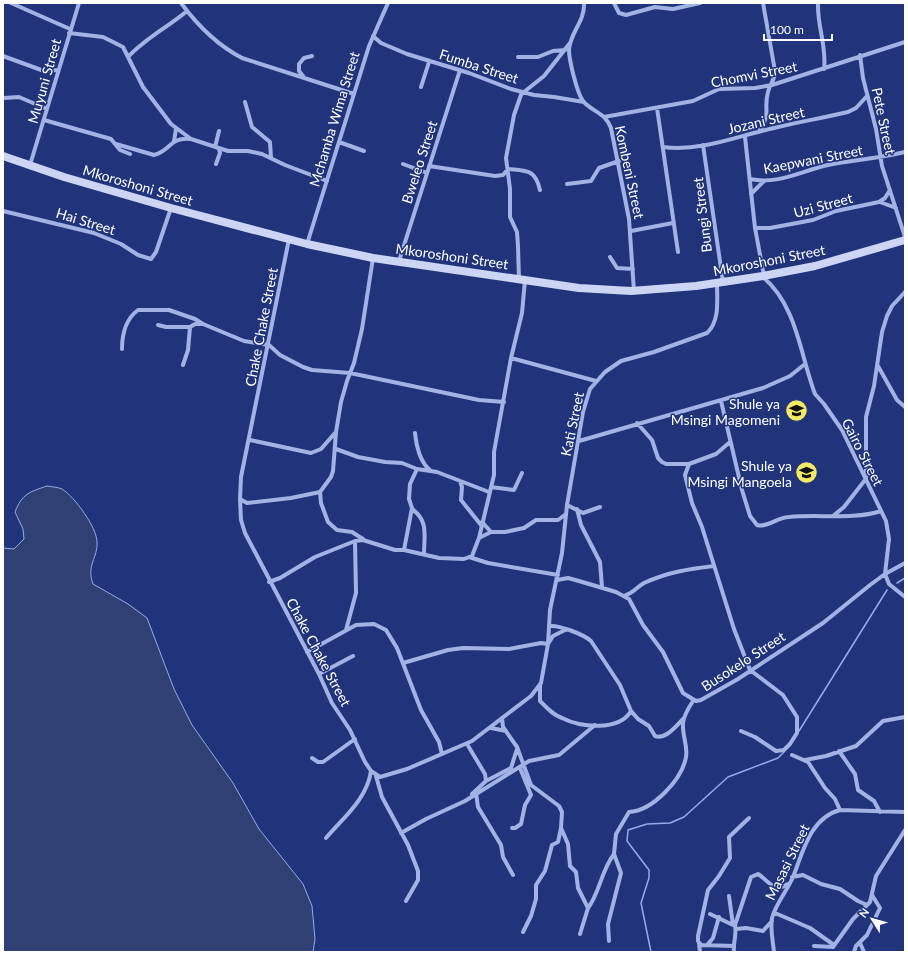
<svg xmlns="http://www.w3.org/2000/svg" width="908" height="955" viewBox="0 0 908 955" font-family="Lato,sans-serif">
<style>
.water{fill:#314074;stroke:#97aae7}
.lines{fill:none;stroke-linecap:round;stroke-linejoin:round}
.stream{stroke:#97aae7;stroke-width:1.5}
.street{stroke:#a3b2e5;stroke-width:4}
.secondary{stroke:#cdd5f5;stroke-width:8}
.labels{text-anchor:middle;dominant-baseline:central;stroke-width:3;stroke-linejoin:round;paint-order:stroke}
.street-label{font-size:14px;fill:#fff;stroke:#21347b}
.poi-label{font-size:14px;fill:#fff;stroke:#21347b;text-anchor:end}
</style>
<rect width="100%" height="100%" fill="#21347b"/>
<!-- water -->
<path class="water" d="M47,486C52,487 58,487 62,489C75,497 97,528 97,542C98,558 86,565 93,584L128,604L147,618L174,689L192,725L233,783L259,829L303,884L312,906L315,939L313,952H3V548L14,549L24,539L23,529L15,512C22,494 29,492 47,486Z"/>
<g class="lines">
<!-- stream -->
<path class="stream" d="M897,583L905,578
M799,731L887,590
M651,952L641,903L649,878V870L627,841L628,830L647,824L670,823L684,817L728,777L778,758L784,752"/>
<!-- street -->
<path class="street" d="M11,3L70,29
M181,3C198,26 217,45 242,58L354,94
M584,3C585,22 570,32 569,50C569,60 577,93 583,101C592,112 605,112 611,128L629,219L634,291
M614,3L619,13L626,15L655,7L673,9L700,3
M818,3C817,26 827,47 824,69
M69,33L103,37L123,47L143,87L171,124L191,139L228,151H248L262,154L285,165L327,181
M373,36L381,43L407,54L469,73L511,89L534,95L554,97L584,102
M860,55L863,78L876,129L882,166L905,237
M3,56L44,71L58,70
M129,56C146,38 168,27 187,11
M518,57H538L553,51L565,50
M303,76L299,71V64L304,58L312,56
M421,87L429,62
M524,92L544,76L570,43
M4,98L19,97L47,109
M245,102L252,127L270,142L271,158
M657,108L678,252
M604,117L693,101L719,89L755,88L772,85L905,42
M44,120L111,139L120,150L130,154
M759,131C772,114 763,109 768,92C770,83 775,81 775,71L763,3
M745,137L755,228L764,276
M174,141L176,129
M339,142L364,151
M116,144L154,155C170,151 170,137 190,139
M703,145L723,282
M215,147L219,131
M663,147C701,152 737,136 774,128C798,122 823,118 848,112L856,108L867,96
M216,164L220,153L219,149
M403,164L427,173
M30,165L79,3
M429,166L495,176L503,175L508,169C527,171 535,169 540,190
M750,179C778,185 801,171 828,165C854,160 880,158 905,152
M567,184L591,181L599,168L619,161
M751,194L764,181
M880,202L896,208
M3,211L94,233L121,244L138,255L151,259L156,252L171,208
M755,228H770L813,220L836,211L879,202L885,198L890,190
M631,231L673,223
M289,239L241,477L240,499L241,520L245,533L319,674L332,703L350,730L365,762L371,771L380,777L407,769L472,741L531,696L541,683L548,644L550,610L562,553L567,505L583,412L590,389L605,372L621,361L654,352L707,333C720,321 717,300 717,283
M307,244L369,46L388,3
M610,257L617,268L633,269
M399,261L460,70
M763,277C797,306 800,354 815,394L824,404L842,430L886,521L889,539L885,574L889,584L905,597
M519,279L518,246L517,232L510,217V189L506,158L514,115L522,92
M158,325L166,327H190
M122,349C122,335 126,319 138,310H169L195,319L203,324
M511,358L596,381
M183,365L188,350L190,327L195,324H203L244,341L269,345L280,355L303,367L312,370L350,373L479,400L504,402
M878,366L897,400L905,407
M721,401L742,490L750,516L757,525C767,528 778,517 789,517C818,514 853,520 881,511
M637,423L652,440L658,458L662,462L666,464H689
M415,433C416,445 420,463 431,471
M250,440L311,453L321,449L335,433
M579,441L763,388L790,376L805,364
M730,442L716,454L689,464L685,475L692,503L702,527L734,629L750,670L783,695L797,717V733L790,744L784,750L776,751L755,737L741,731
M336,449L358,457L385,462L402,463L417,469L437,472L489,492
M866,480V417L874,386L882,332L887,316L892,306L905,292
M460,481L462,487L461,500L481,525
M491,487L514,490L522,473
M240,499L247,503L291,498L320,492
M567,505L583,513L600,507
M412,509C429,521 424,536 424,554
M577,509L581,525L600,562L602,587
M833,516L844,507L865,480
M482,522L491,532H505L524,528L536,520H558L566,514
M479,538L491,532
M363,539L352,532L337,530L328,522L321,503L320,492L331,477L333,471L336,432L341,402L347,381L354,363L362,329L373,258
M404,550L412,508L409,499L410,484L417,469
M469,557L488,563L558,575
M557,580L568,578L579,581L616,592L629,599L643,625L663,652L683,693L696,701L701,700L738,679L823,623L870,585L885,574L905,563
M269,582L280,578L315,557L355,541L363,540L395,550H404L439,558L464,559L472,556L479,538L494,475V452L511,358L522,313L525,280
M626,595C633,593 637,587 644,583C668,572 689,569 714,566
M550,626C559,625 583,634 591,641L620,685L631,711L638,719L649,726L655,736C666,740 677,725 684,718
M346,630L356,593L355,541
M307,652L356,625L374,624L386,630L397,648L421,710L439,742L442,754
M403,663L448,650L463,648L509,649L541,643L548,644L553,636L565,630
M319,674L353,656
M540,685V701C547,708 553,715 562,718C580,727 619,732 631,711
M502,718L503,727L517,747L531,785L559,806L562,812L561,828L568,844L570,866L576,872L578,888L588,908L580,934
M491,728L506,731
M467,744L485,774L486,781
M839,751L855,774L858,790L874,801L880,812
M792,755L808,762L825,788L835,799L840,810
M312,758L318,762H323L355,739
M805,760L826,756L856,746L883,721L905,717
M376,776L382,797L408,845L418,871V880L406,901
M476,793L478,807L501,845L503,857L513,875
M472,794L486,781L511,768L517,749
M512,828H515L521,824L525,805L531,795L520,768
M401,833L426,819L465,801L529,761L559,755L595,725
M326,838C343,818 367,799 371,771
M792,877L803,875L821,884L840,889L858,901L867,905
M729,896L733,925
M588,908C600,892 601,871 614,854
M775,913L810,928L834,945
M710,914L733,925
M736,929L746,928L763,931L772,921
M523,932L531,916L536,899V885L545,871L552,845L558,842L561,828
M609,941L608,924L621,873L614,854L616,834L629,812C652,811 682,780 686,757C688,746 682,735 683,723C684,715 689,707 693,701
M699,943L700,952
M860,943L864,952
M708,944L713,938L719,917
M734,946L701,945L698,941V936L708,890L719,876L730,858L729,837L749,818
M814,946L833,947L853,919L870,902L876,876L905,830
M734,952C733,942 737,934 735,925L751,877L758,874C770,882 774,893 788,884
M774,952C773,942 770,928 772,918C776,903 787,891 793,877C803,852 810,818 840,810L905,812
M854,952L856,946L867,935L880,908L872,895"/>
<!-- secondary -->
<path class="secondary" d="M3,156L64,177L171,208L307,244L373,258L579,288L631,291L696,286L763,276L815,266L905,240"/>
</g>
<!-- icons -->
<defs>
<symbol id="school-disc" viewBox="-11 -11 22 22"><circle r="9.5" fill="#f2e965" stroke="#21347b"/><path d="M0-5L7-2L0 1L-7-2ZM-4 1L0 2.5L4 1V4Q0 6-4 4Z" fill="#111"/></symbol>
</defs>
<g fill-rule="evenodd">
<use href="#school-disc" x="784" y="398" width="25" height="25"/>
<use href="#school-disc" x="794" y="460" width="25" height="25"/>
</g>
<g class="labels">
<!-- street labels -->
<g class="street-label">
<text transform="translate(479 66) rotate(18)">Fumba Street</text>
<text transform="translate(754 74) rotate(-11)">Chomvi Street</text>
<text transform="translate(44 81) rotate(-74)">Muyuni Street</text>
<text transform="translate(334 119) rotate(-73)">Mchamba Wima Street</text>
<text transform="translate(766 120) rotate(-13)">Jozani Street</text>
<text transform="translate(884 121) rotate(78)">Pete Street</text>
<text transform="translate(813 159) rotate(-11)">Kaepwani Street</text>
<text transform="translate(419 162) rotate(-72)">Bweleo Street</text>
<text transform="translate(630 172) rotate(78)">Kombeni Street</text>
<text transform="translate(138 185) rotate(16)">Mkoroshoni Street</text>
<text transform="translate(823 205) rotate(-15)">Uzi Street</text>
<text transform="translate(702 215) rotate(-97)">Bungi Street</text>
<text transform="translate(86 221) rotate(17)">Hai Street</text>
<text transform="translate(452 256) rotate(8)">Mkoroshoni Street</text>
<text transform="translate(769 260) rotate(-11)">Mkoroshoni Street</text>
<text transform="translate(261 327) rotate(-79)">Chake Chake Street</text>
<text transform="translate(572 424) rotate(-78)">Kati Street</text>
<text transform="translate(863 452) rotate(63)">Gairo Street</text>
<text transform="translate(319 652) rotate(62)">Chake Chake Street</text>
<text transform="translate(743 661) rotate(-33)">Busokelo Street</text>
<text transform="translate(787 862) rotate(-64)">Masasi Street</text>
</g>
<!-- poi labels -->
<g class="poi-label">
<text x="780" y="403">Shule ya<tspan x="780" dy="16">Msingi Magomeni</tspan></text>
<text x="792" y="465">Shule ya<tspan x="792" dy="16">Msingi Mangoela</tspan></text>
</g>
</g>
<!-- border -->
<rect width="908" height="955" fill="none" stroke="#ffffff" stroke-width="8"/>
<!-- north arrow -->
<g transform="translate(872 919) rotate(307)" stroke="#21347b" stroke-width="3" paint-order="stroke">
<path d="M0-3L7 15L0 10L-7 15Z" fill="#ffffff"/>
<text y="-6" font-size="11" font-weight="bold" text-anchor="middle" fill="#ffffff">N</text>
</g>
<!-- scale -->
<path d="M764 34v6h68v-6" fill="none" stroke="#ffffff" stroke-width="2"/>
<text x="770" y="34" font-size="12" fill="#ffffff" stroke="#21347b" stroke-width="3" paint-order="stroke">100 m</text>
</svg>
